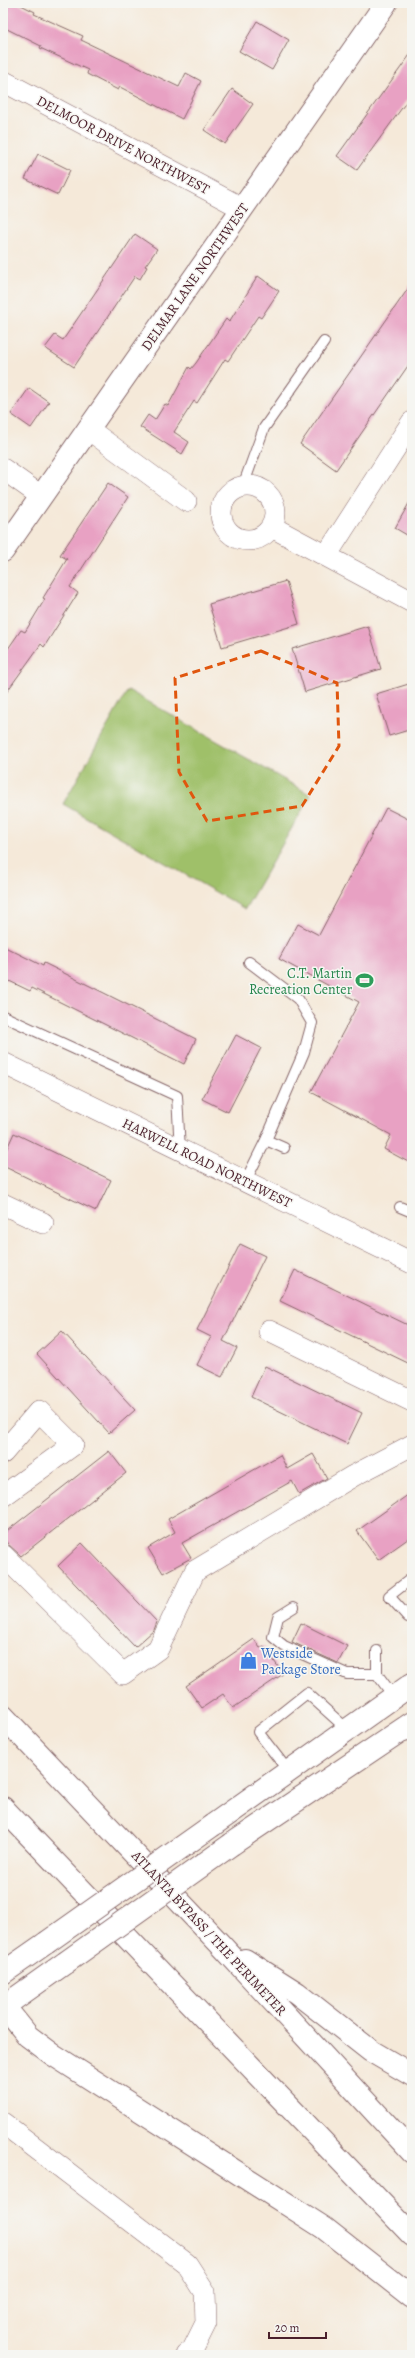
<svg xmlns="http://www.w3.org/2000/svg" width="415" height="2358" viewBox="0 0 415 2358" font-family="Alegreya,serif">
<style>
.green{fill:#9fc069;stroke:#74704a}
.building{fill:#e8a1c3}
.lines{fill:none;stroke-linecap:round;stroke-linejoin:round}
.service-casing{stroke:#866668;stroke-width:12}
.minor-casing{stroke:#866668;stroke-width:22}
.tertiary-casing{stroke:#866668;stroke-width:24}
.secondary-casing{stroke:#866668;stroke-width:24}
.motorway-casing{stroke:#866668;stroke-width:24}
.service{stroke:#fff;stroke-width:10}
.minor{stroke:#fff;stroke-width:21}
.tertiary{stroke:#fff;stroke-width:22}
.secondary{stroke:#fff;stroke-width:22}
.motorway{stroke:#fff;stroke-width:22}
.secondary-bridge-casing{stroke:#866668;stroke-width:24;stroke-linecap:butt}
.secondary-bridge{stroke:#fff;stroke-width:22}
.marked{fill:none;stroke:#e0560e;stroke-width:3;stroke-dasharray:8 5;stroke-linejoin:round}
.labels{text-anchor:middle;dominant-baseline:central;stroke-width:3;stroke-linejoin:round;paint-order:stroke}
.street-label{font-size:14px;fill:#4a1f2b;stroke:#f6f6f2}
.leisure-label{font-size:14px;fill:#27864d;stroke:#f6f6f2;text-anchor:end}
.shop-label{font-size:14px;fill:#366cbe;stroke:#f6f6f2;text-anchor:start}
</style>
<rect width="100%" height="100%" fill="#f6f6f2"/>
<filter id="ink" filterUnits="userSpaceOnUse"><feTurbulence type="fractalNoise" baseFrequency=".025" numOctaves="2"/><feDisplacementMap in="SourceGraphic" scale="8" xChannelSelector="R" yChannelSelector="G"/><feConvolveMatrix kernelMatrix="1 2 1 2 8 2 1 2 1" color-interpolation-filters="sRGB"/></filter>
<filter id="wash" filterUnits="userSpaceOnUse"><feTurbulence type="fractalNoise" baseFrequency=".012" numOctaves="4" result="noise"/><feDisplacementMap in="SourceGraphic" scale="16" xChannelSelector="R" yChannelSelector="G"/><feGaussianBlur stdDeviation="0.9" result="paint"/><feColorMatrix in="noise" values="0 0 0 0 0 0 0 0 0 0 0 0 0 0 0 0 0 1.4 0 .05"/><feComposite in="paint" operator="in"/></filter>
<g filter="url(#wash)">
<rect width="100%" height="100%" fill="#f5e9d9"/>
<!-- green -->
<path class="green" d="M128,690L311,795L245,909L63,804Z"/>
<g id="blocks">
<!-- building -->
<path class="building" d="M3,3H17L35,12L34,14L83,36L81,40L179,87L186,73L201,81L182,119L120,87L118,90L87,74L88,70L40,48L41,46L3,27Z
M257,21L289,40L272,70L239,51Z
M412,52V94L357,170L337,156Z
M232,89L253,104L225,144L204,130Z
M38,154L70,170L58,195L25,179Z
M135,234L157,249L145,266L147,267L140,279L135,276L74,367L45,348L55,335L63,340Z
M258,276L279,291L261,318L258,316L228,361L225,359L197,403L194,401L174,432L189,442L182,454L140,427L148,415L155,420L165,404L168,406L189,367L191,369L196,363L226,319L229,322Z
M412,283V360L336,470L300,444Z
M29,388L49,402L31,428L11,414Z
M108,483L128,497L70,587L78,593L44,647L41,644L3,697V656L21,630L25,632L45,599L43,598L67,559L60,555Z
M412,498V538L395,528Z
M286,581L299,624L222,647L209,604Z
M368,626L381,669L305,692L292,649Z
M412,683V729L389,736L376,694Z
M386,808L412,821V1164L384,1149L391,1135L311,1092L359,1002L279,959L298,924L319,935Z
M3,946L43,966L44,963L196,1039L184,1064L32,988L30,991L3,978Z
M236,1035L261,1048L228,1112L202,1099Z
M14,1133L111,1180L96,1211L3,1166V1157Z
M240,1244L265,1256L223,1341L237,1348L222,1377L197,1365L211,1337L197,1330Z
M295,1270L412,1327V1365L280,1301Z
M62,1331L135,1410L109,1433L37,1354Z
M265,1366L362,1413L347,1444L251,1397Z
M109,1451L126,1473L21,1556L8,1544L3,1538V1534Z
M313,1454L327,1478L299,1494L292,1481L182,1543L191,1558L163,1573L148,1548L175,1532L168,1519L280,1455L287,1469Z
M412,1492V1536L378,1560L357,1531Z
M82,1543L157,1622L154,1630L135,1647L58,1566Z
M301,1623L347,1646L338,1663L292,1642Z
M254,1639L260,1648L264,1646L283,1674L233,1708L223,1694L202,1708L186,1686Z"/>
</g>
</g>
<g filter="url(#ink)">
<use href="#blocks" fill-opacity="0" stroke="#866668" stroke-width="1"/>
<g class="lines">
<defs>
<path id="service" d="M243,486L264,428L324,342
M249,962L298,999L312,1023L304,1052L266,1140
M3,1016L177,1096L180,1150
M245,1182L266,1140L284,1148
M400,1207L412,1212
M412,1578L389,1596L408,1617L412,1616
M294,1607L278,1617L273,1637L284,1646L347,1674H377
M377,1651V1674L394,1697
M289,1772L258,1732L307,1693L348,1730"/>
<path id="minor" d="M3,81L242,208
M88,429L186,501
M3,469L41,496
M221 513a27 27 0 1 1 54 0a27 27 0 1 1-54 0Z
M272,527L412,602
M326,556L412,422
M3,1063L412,1263
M3,1204L43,1223
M269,1331L412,1401
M3,1453L39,1411L73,1445L3,1496
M3,1555L123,1674L158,1649L195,1571L353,1476L412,1445
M3,2123L187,2264L205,2292L206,2323L193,2349L186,2355"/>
<path id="tertiary" d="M3,551L386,3"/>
<path id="secondary" d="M213,1825L412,1684
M232,1844L412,1723
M3,1973L46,1943
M3,2007L65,1963"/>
<path id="motorway" d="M3,1716L220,1944L412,2152
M403,1730L412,1728
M3,1808L412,2235
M245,1960L297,1993L371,2051L412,2075
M3,2005L28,2036L52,2054L324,2228L412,2297"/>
</defs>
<!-- service casing -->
<use href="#service" class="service-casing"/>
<!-- minor casing -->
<use href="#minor" class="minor-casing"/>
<!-- tertiary casing -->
<use href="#tertiary" class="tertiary-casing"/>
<!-- secondary casing -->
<use href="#secondary" class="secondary-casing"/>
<!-- motorway casing -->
<use href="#motorway" class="motorway-casing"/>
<!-- service -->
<use href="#service" class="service"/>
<!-- minor -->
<use href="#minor" class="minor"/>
<!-- tertiary -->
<use href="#tertiary" class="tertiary"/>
<!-- secondary -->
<use href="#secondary" class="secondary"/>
<!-- motorway -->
<use href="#motorway" class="motorway"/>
<defs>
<path id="secondary-bridge" d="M46,1943L213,1825
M65,1963L232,1844"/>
</defs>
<!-- secondary-bridge casing -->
<use href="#secondary-bridge" class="secondary-bridge-casing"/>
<!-- secondary-bridge -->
<use href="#secondary-bridge" class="secondary-bridge"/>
</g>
</g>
<!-- marked area -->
<path class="marked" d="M261,651L337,683L339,746L302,806L207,821L179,772L175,678Z"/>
<!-- icons -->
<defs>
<symbol id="stadium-bare" viewBox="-9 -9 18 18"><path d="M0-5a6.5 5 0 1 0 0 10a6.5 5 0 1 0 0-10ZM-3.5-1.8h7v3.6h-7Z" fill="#2e9e5b" stroke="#f6f6f2" stroke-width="2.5" paint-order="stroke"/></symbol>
<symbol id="shop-bare" viewBox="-9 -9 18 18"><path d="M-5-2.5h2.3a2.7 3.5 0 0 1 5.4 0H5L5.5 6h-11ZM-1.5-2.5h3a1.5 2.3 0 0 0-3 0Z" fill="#3f7fe0" stroke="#f6f6f2" stroke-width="2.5" paint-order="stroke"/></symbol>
</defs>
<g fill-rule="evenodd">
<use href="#stadium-bare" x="352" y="968" width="25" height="25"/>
<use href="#shop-bare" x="236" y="1648" width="25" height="25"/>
</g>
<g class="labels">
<!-- street labels -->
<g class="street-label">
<text transform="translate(123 145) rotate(28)">DELMOOR DRIVE NORTHWEST</text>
<text transform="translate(195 277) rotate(-55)">DELMAR LANE NORTHWEST</text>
<text transform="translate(207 1163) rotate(26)">HARWELL ROAD NORTHWEST</text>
<text transform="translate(209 1933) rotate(47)">ATLANTA BYPASS / THE PERIMETER</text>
</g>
<!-- leisure labels -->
<g class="leisure-label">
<text x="352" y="973">C.T. Martin<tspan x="352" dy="16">Recreation Center</tspan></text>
</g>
<!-- shop labels -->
<g class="shop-label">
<text x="261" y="1653">Westside<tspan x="261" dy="16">Package Store</tspan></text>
</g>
</g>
<!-- margin -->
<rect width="415" height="2358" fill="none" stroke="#f6f6f2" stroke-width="16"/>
<!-- scale -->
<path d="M269 2332v6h57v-6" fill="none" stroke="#4a1f2b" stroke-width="2"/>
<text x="275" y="2332" font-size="12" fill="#4a1f2b" stroke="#f6f6f2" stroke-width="3" paint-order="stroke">20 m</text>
</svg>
